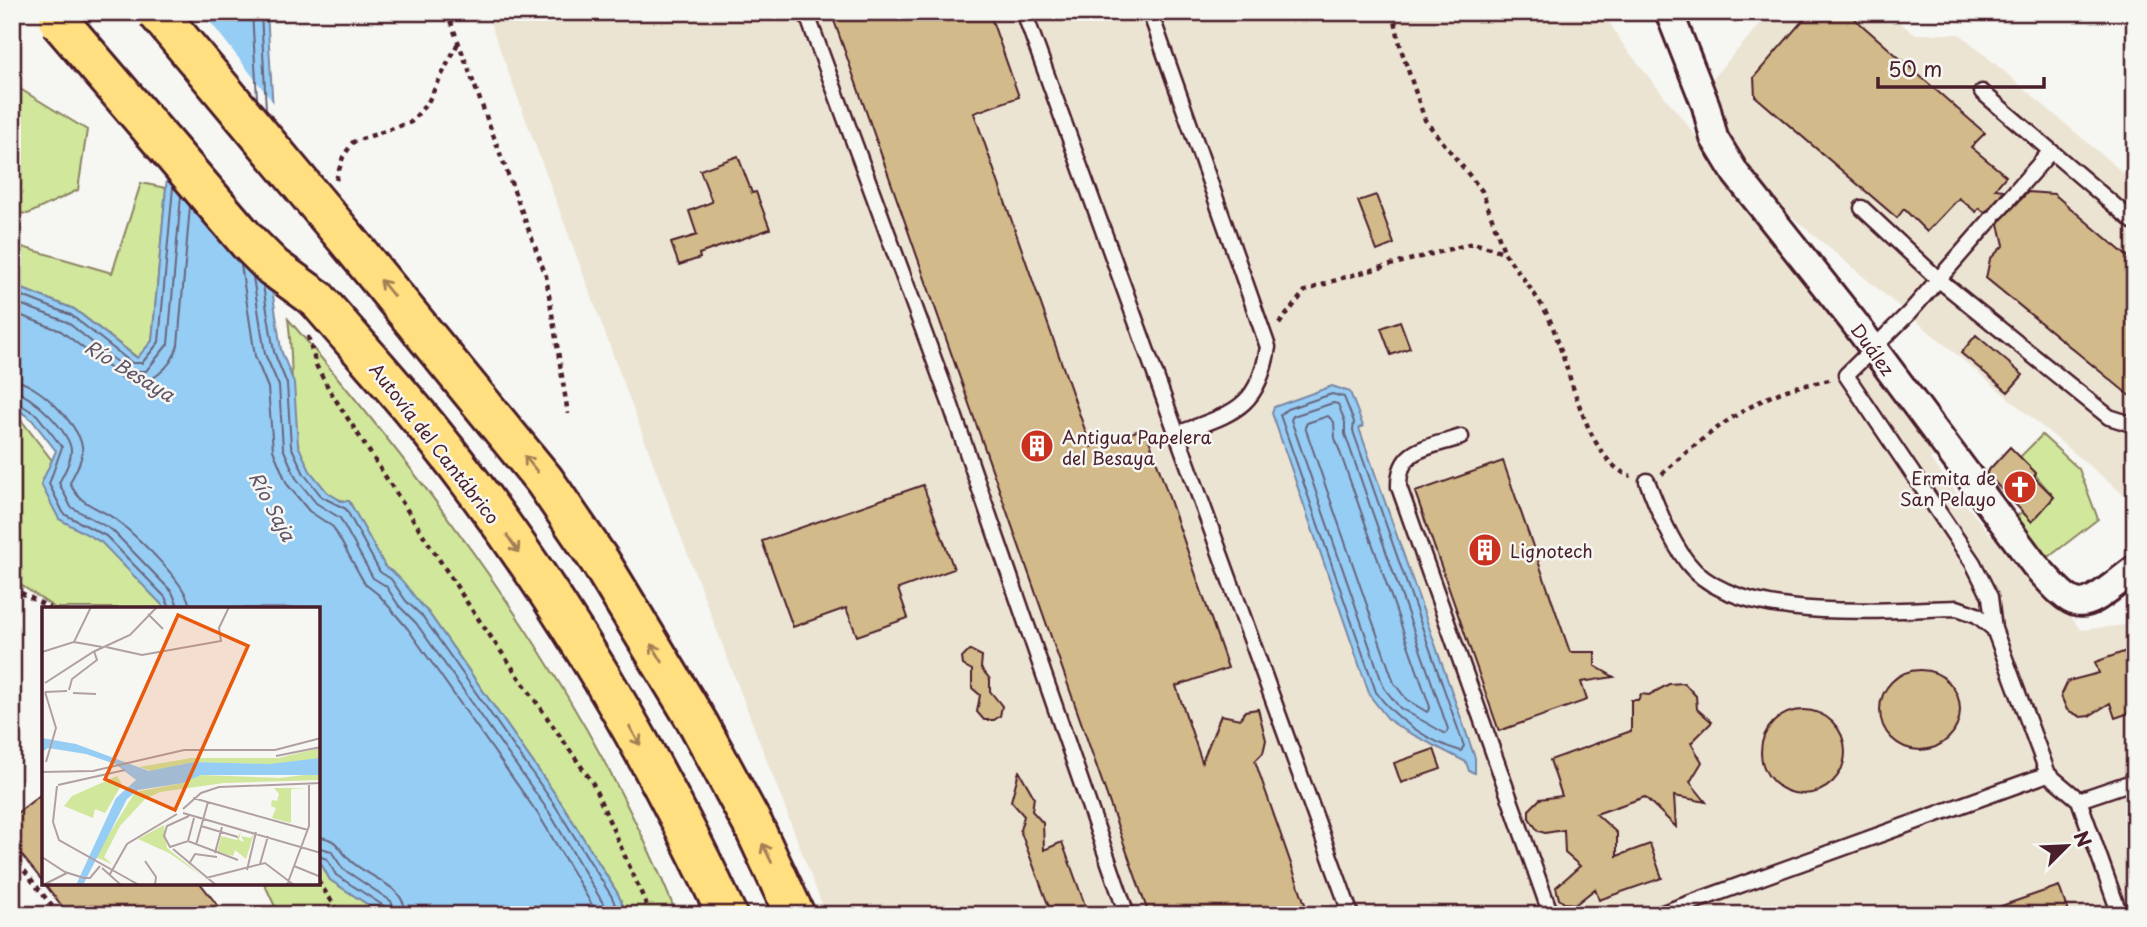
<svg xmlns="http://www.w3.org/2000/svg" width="2147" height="927" viewBox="0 0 2147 927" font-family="'Playpen Sans',sans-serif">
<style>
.built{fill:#ece4d3}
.green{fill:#d0e79c;stroke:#8d8364;stroke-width:2}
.water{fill:#96cdf5;stroke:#7887a4;stroke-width:2}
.pier{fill:#f6f6f2}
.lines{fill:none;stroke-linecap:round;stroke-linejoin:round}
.shore{stroke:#68657c;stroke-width:2}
.building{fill:#d3ba8a;stroke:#4a1f2b;stroke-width:2}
.service-casing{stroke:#4a1f2b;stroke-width:19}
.minor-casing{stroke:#4a1f2b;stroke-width:32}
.motorway-casing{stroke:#4a1f2b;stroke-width:44}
.path{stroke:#4a1f2b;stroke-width:4.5;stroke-dasharray:5 5;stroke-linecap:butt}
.service{stroke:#f6f6f2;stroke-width:14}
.minor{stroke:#f6f6f2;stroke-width:26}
.motorway{stroke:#ffdf80;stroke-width:38}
.motorway-bridge-casing{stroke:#4a1f2b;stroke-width:44;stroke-linecap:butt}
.motorway-bridge{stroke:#ffdf80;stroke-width:38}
.oneway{stroke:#a47f56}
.labels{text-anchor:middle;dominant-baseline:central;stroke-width:5;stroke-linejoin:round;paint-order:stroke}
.street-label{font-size:18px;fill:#4a1f2b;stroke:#f6f6f2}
.poi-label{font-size:18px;fill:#4a1f2b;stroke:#f6f6f2;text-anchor:start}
.water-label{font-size:19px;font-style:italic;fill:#615368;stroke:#f6f6f2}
.inset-road{fill:none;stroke:#b1a0a2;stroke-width:2}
.view{fill:#e8590c;fill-opacity:0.15;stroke:#e8590c;stroke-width:3.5}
.inset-edge{fill:none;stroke:#4a1f2b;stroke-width:3.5}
</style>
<rect width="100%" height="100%" fill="#f6f6f2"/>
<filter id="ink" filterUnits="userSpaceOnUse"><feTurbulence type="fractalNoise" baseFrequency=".0143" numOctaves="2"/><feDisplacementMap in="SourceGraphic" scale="14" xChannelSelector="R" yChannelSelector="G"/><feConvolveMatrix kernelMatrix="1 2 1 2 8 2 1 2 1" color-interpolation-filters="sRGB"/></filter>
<g filter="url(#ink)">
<!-- built -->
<path class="built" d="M486,12H1603L1624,46L1821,292L1942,450L1930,459L1991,536L2002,529L2081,630L2135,624V915H826L668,503Z
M1771,12H1887L1914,34H1960L2135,183V500H2130L1785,211L1751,177L1724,138L1710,81Z"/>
<!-- green -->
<path class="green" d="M12,84L87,130L78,190L28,214L12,212Z
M141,183L166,188L152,341L138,358L74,309L12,285V244L112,273Z
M288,319C443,499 587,693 677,915H627L618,894L562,804L428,612L386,569L349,501C324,501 303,466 298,444C289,407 294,359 288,319Z
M12,408L160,602L165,608H55L12,579Z
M2042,435L2079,469L2098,519L2045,560L2010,521L2022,512L2032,521L2054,497L2020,457Z
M319,858L330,880L384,915H279L264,883H318Z"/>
<!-- water -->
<path class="water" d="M211,12H267L273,111L266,248L281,350L294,383L298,445L310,471L327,492L341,501H349L386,568C404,577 413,598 428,612L562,804L618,894L627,915H384L330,880L318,858V608H165L101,542L59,519L41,484L56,451L32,420L12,405V285L74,309L137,358L152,341L168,166L211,42Z
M1332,386L1350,392L1363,426L1359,428L1475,758V773L1469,771L1466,762L1404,730L1389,720L1370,696L1272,413L1274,407Z"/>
<!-- pier -->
<path class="pier" d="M208,19L276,106V186L269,248L276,298L165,166L178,100L207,42Z"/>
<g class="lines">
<!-- shore -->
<path class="shore" d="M252,12L257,98
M261,12L266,110
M241,265L255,356L268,388L273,450L287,484L309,511L333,527L365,584L379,595L408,629L540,817L598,915
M253,277L265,354L279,386L283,448L296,478L316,503L340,518L373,578L386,586L399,606L416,623L549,812L610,915
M263,286L274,352L287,384L291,446L304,474L322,497L346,509L380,572L391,579L406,601L423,617L556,807L612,897L619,915
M12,292L71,315L132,363H142L159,342L173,187
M12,301L67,322L128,371H146L168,344L181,196
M12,312L61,331L126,381C149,389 172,367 178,345L190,206
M12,380C36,381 78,423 82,446C84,459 75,471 70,483C80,507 101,507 119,522C138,538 189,585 190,608
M12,391C30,392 73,434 71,452C71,463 63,474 59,483L71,507L112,530L172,592L179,608
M1332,394L1344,397L1354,422L1353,431L1464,746L1461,751C1429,742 1395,719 1376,692L1280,415L1287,409Z
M12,399L37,415L62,447L49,484L64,514L106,536L165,597L170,608
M1333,403L1338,404L1345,422V434L1448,729L1446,734L1400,708L1384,688L1291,420L1293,416Z
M1328,416L1334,422L1335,438L1430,707L1427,712L1407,700L1394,683L1305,427L1307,423Z
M318,837C339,838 339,851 352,862C371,879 405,885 406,915
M318,847L331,851L343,869L391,901L396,915
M318,856L327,859L336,875L384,906L387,915"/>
</g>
<!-- building -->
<path class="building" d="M831,12H989L1019,97L974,113L1091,447L1145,428L1228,668L1176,686L1202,762L1221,715L1240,719L1245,711L1258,709L1266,740L1263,753L1255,761L1306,907L1284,915H1149Z
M1810,12H1847L1985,133L1971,147L2006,176L1995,189L2004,190L1989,209L1984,212L1979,208L1976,212L1959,198L1927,232L1904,209L1897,218L1755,96L1754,77Z
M738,156L752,193L756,192L770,229L699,254L700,258L679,265L671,243L697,235L689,211L712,202L700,170Z
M2028,192L2054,194L2135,263V400L1986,278L1990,259L2004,245L1999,224L2001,220Z
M1376,195L1394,244L1377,251L1358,201Z
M1400,321L1410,348L1391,355L1381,328Z
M1976,335L2023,375L2008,392L1961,353Z
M2010,447L2036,473L2034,477L2054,497L2032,522L1986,473Z
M1503,461L1570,652H1595V666L1614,677L1581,682L1587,700L1499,731L1415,492Z
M923,485L954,569L898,589L908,618L857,636L846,608L793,627L762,541Z
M2135,648V711L2115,718L2110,703L2089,716L2081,717L2067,710L2061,696L2068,681L2099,673L2095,662Z
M970,650L982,656L981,668L990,679V691L1002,706L1000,716L994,720H984L977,712L980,695L972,688V670L963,665L962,658Z
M1880 710a40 40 0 1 1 80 0a40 40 0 1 1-80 0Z
M1684,683L1696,696L1697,709L1712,722L1691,743L1702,762L1690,782L1706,802L1674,796L1676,827L1645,797L1596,814L1617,833V856L1650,844L1662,878L1599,900L1595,889L1576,904L1564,903L1559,899L1556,887L1580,866L1565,853L1564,830L1545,833L1538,831L1529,818V810L1540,799L1562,796L1550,760L1631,731V700H1638L1641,694L1649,695L1669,684Z
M1761 752a42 42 0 1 1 84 0a42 42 0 1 1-84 0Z
M1434,749L1441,769L1401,783L1394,763Z
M1019,771L1034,797L1032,811L1043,823L1044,850L1062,842L1085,905L1052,915L1020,830L1024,816L1011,801Z
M44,792V883L12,843V817Z
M44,883H200L225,915H69Z
M2059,886L2069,915H1984V912Z"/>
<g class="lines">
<defs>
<path id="service" d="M806,12L950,403L1127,915
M1024,12L1351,915
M1150,12L1268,347C1258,411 1231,413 1177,434
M1982,92L2135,223
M1862,208L1938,279L2109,417L2128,423L2135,422
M1998,211L2051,151
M1992,218L1909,313L1846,375L1973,563L1990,597L1994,629
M1461,437C1429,448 1398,447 1399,487L1551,915
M1647,481C1658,509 1669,538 1687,562C1735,626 1885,609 1957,608L1977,615L1994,629L2048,774
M2079,800L2120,915
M1657,915L2048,774L2079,800L2135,781"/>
<path id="minor" d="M1669,12L1706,106L1714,138L1736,174L1853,321L2034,564C2082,618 2078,612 2135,569"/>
<path id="motorway" d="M350,243L544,480L601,563L699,725L754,827L795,915
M317,299C354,342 392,384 428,428C547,575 647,743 727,915"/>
</defs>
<!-- service casing -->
<use href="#service" class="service-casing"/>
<!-- minor casing -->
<use href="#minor" class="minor-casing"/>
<!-- motorway casing -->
<use href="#motorway" class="motorway-casing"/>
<!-- path -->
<path class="path" d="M447,12L546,276L568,414
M1393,12L1401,49L1425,120L1482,191L1504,251
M336,180L343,157L353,142L411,122L428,102L458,43
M1279,324L1305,291L1342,278L1473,243L1504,252C1518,272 1535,293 1547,314C1568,355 1584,462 1631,476
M308,336L316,365L330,391L470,607L592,782L651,915
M1662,474C1697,442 1738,408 1784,391C1799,385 1816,384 1832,379
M12,588L50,608
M12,855L59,915
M318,881L341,915"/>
<!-- service -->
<use href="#service" class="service"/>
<!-- minor -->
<use href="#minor" class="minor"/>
<!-- motorway -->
<use href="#motorway" class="motorway"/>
<defs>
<path id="motorway-bridge" d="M157,12L350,243
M59,21L248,242L273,267L317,299"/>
</defs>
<!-- motorway-bridge casing -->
<use href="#motorway-bridge" class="motorway-bridge-casing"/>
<!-- motorway-bridge -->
<use href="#motorway-bridge" class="motorway-bridge"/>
</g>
<!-- one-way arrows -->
<defs><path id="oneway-shaft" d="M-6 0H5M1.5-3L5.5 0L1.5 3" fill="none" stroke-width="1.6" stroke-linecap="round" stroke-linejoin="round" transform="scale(1.75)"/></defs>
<g class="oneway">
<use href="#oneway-shaft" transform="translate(387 288) rotate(-129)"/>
<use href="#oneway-shaft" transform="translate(531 464) rotate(-129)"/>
<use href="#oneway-shaft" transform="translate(513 544) rotate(55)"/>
<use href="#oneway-shaft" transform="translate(657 653) rotate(-121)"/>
<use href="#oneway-shaft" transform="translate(635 736) rotate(60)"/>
<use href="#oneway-shaft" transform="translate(767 853) rotate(-116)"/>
</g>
</g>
<!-- icons -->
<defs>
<symbol id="building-disc" viewBox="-11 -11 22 22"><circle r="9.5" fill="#c8321e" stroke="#f6f6f2"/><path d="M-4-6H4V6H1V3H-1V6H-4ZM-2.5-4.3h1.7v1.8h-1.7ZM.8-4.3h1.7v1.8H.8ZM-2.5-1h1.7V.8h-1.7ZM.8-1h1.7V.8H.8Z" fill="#fff"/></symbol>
<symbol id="church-disc" viewBox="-11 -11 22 22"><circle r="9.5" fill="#c8321e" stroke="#f6f6f2"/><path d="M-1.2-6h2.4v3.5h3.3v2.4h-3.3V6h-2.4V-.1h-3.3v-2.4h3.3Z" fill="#fff"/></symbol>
</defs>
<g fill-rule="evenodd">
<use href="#building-disc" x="1018" y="427" width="38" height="38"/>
<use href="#church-disc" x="2001" y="468" width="38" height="38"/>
<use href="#building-disc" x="1466" y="531" width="38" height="38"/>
</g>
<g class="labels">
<!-- street labels -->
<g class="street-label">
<text transform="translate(1873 349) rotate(54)">Duález</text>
<text transform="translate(435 443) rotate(52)">Autovía del Cantábrico</text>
</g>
<!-- poi labels -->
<g class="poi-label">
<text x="1062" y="436">Antigua Papelera<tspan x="1062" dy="21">del Besaya</tspan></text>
<text x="1996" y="477" text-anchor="end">Ermita de<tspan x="1996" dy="21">San Pelayo</tspan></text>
<text x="1510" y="550">Lignotech</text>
</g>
<!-- water labels -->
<g class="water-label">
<text transform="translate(130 370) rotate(31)">Río Besaya</text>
<text transform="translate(273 506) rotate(62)">Río Saja</text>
</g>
</g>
<!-- overview -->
<g transform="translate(42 607)">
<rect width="278" height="278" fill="#f6f6f2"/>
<path d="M278,141V153L241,158L152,155L109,164L97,160L149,151H236ZM278,166V173L182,176L118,185L103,192L78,219L62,250L70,257L53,250L93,185L141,176L159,168L238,171ZM75,169L80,177L63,206L53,202L51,211L22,199L30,189ZM232,181H265L249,182V216L230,211L234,201L229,199L230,193L235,194L237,187ZM122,218L125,241L160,269L127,246L96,232ZM199,223L197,233L202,235L199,229L209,231L212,227L204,252L193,243L191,249L175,245L179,229L195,233Z" fill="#d0e79c"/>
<path d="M0,131L34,137L107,164L152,155L228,157L278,151V168H159L141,176L96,183L85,192L41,278H34L74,191L94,173L73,157L44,147L6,141L0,145Z" fill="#96cdf5"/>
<path class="inset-road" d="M11,0H37M106,7L121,22M32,35L60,40M64,40L100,48L179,34L177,21L187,0M0,45L32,35L49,0M3,76L51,45L88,28L115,0M27,83L30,72L55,53L52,44M3,85L14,121L4,155M3,85L25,84M31,86L54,87M234,149L279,140M0,165L51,164L142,143H233L279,131M16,178L83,163M15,179L11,215L17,233L97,278M151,191L266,223M141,202L159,186L177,180L279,176M141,206L279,246M147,209L125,219L122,229L128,240L146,234L196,253M159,219L196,230M146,234L152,211M154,238L166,195M131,242L174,278M173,246L180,220M0,250L23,265L42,271H48L58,259M103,254L114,270L113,278M147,257L153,247L175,250M218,257L226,229M252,259L279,270M60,261L79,278M205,263L214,225M68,267L85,237L135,207M164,271L223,256L252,278M1,278L25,266M245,278L267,219V178"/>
<path class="view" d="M136,8L206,39L133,203L63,172Z"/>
<rect width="278" height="278" class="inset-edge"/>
</g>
<!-- margin -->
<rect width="2147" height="927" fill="none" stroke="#f6f6f2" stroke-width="42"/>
<rect x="21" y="21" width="2105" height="885" fill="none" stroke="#4a1f2b" stroke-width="2.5" filter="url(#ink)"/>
<!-- north arrow -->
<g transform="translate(2067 846) rotate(66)" stroke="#f6f6f2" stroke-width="5" paint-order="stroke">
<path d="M0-5L12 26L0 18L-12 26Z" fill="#4a1f2b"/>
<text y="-10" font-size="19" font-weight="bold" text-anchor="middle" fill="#4a1f2b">N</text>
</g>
<!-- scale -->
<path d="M1878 77v10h166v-10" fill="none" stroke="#4a1f2b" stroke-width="3.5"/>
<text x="1888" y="77" font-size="21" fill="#4a1f2b" stroke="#f6f6f2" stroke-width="5" paint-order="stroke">50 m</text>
</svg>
